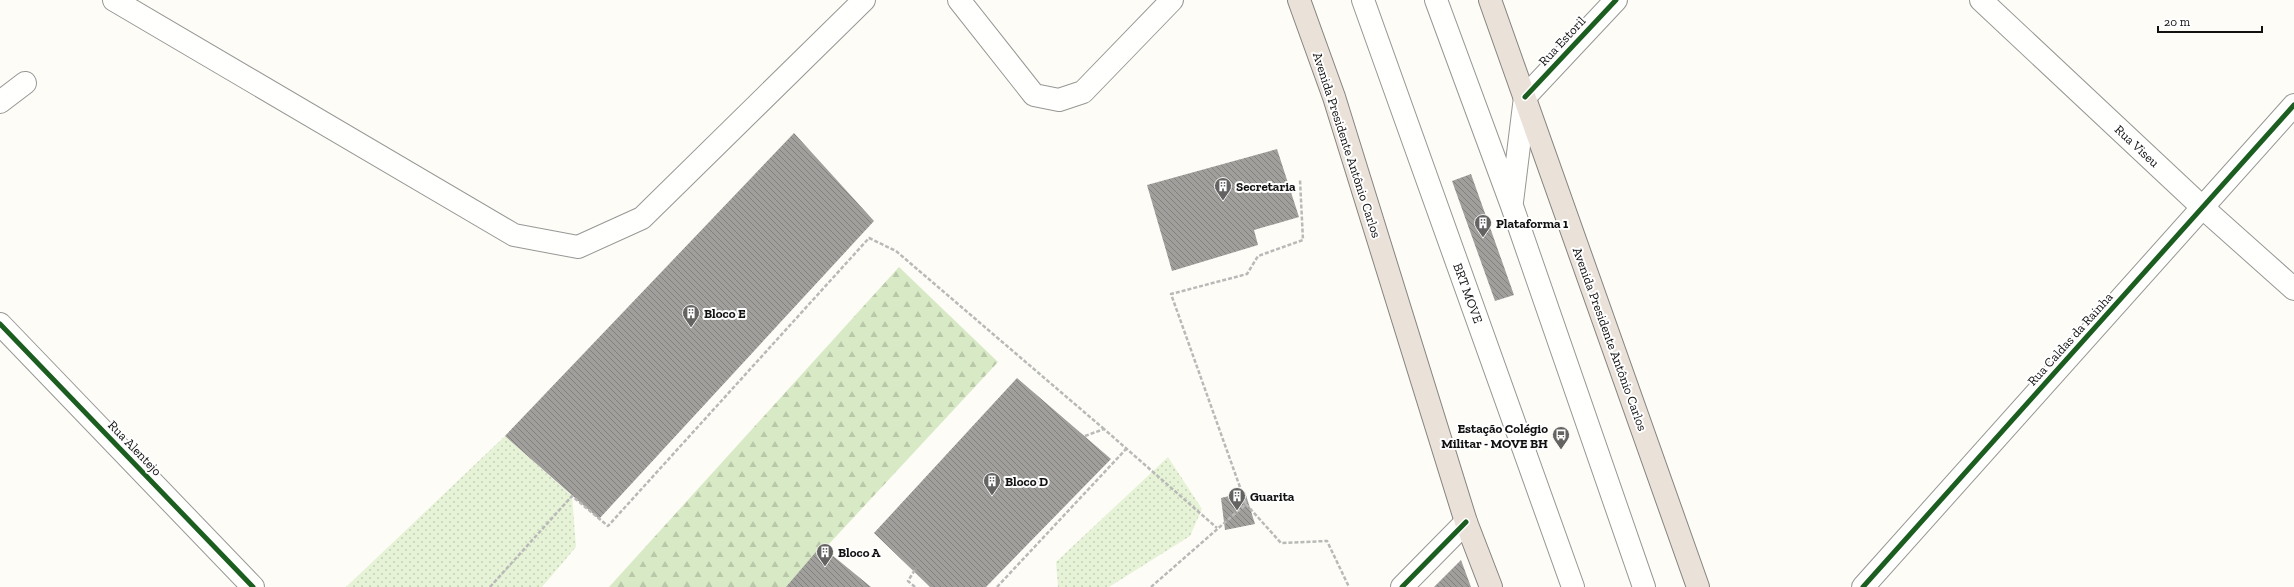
<svg xmlns="http://www.w3.org/2000/svg" width="2294" height="587" viewBox="0 0 2294 587" font-family="'Zilla Slab',serif">
<style>
.forest{fill:url(#forest-firs)}
.park{fill:url(#park-dots)}
.building{fill:url(#building-back-hatch)}
.lines{fill:none;stroke-linecap:round;stroke-linejoin:round}
.minor-casing{stroke:#979795;stroke-width:24}
.highway-casing{stroke:#858482;stroke-width:24}
.path{stroke:#b9b9b8;stroke-width:2.5;stroke-dasharray:4 2;stroke-linecap:butt}
.minor{stroke:#fffffe;stroke-width:22}
.highway{stroke:#eae1d8;stroke-width:22}
.cycleway-casing{stroke:#fff;stroke-width:8}
.cycleway{stroke:#1b5e20;stroke-width:5}
.labels{text-anchor:middle;dominant-baseline:central;stroke-width:4;stroke-linejoin:round;paint-order:stroke}
.street-label{font-size:13px;fill:#111;stroke:#fff}
.poi-label{font-size:13px;font-weight:bold;fill:#111;stroke:#fff;text-anchor:start}
</style>
<defs>
<pattern id="forest-firs" width="22" height="20" patternUnits="userSpaceOnUse"><rect width="22" height="20" fill="#d8eac5"/><path d="M5 1l3.5 6h-7zM16 11l3.5 6h-7z" fill="#b8c8a8"/></pattern>
<pattern id="park-dots" width="8" height="8" patternUnits="userSpaceOnUse"><rect width="8" height="8" fill="#e7f3d7"/><path d="M2 2h.1M6 6h.1" fill="none" stroke="#c5cfb8" stroke-width="1.8" stroke-linecap="round"/></pattern>
<pattern id="building-back-hatch" width="6" height="6" patternUnits="userSpaceOnUse"><rect width="6" height="6" fill="#a19f9c"/><path d="M-1 5l2 2M0 0l6 6M5-1l2 2" fill="none" stroke="#82807e"/></pattern>
</defs>
<rect width="100%" height="100%" fill="#fdfcf7"/>
<!-- forest -->
<path class="forest" d="M899,267L998,362L789,587H609Z"/>
<!-- park -->
<path class="park" d="M505,436L572,496L576,547L542,587H346Z
M1168,457L1202,509L1190,536L1109,587H1058L1056,562Z"/>
<!-- building -->
<path class="building" d="M794,133L874,221L599,519L505,436Z
M1277,149L1299,217L1254,230L1258,245L1172,271L1147,185Z
M1471,174L1514,295L1495,301L1452,181Z
M1017,378L1111,459L986,587H930L874,533Z
M1245,492L1255,524L1225,530L1221,498Z
M821,546L871,587H786Z
M1461,560L1471,587H1434Z"/>
<g class="lines">
<defs>
<path id="minor" d="M114,0L514,235L578,247L642,218L864,0
M959,0L1034,95L1059,100L1083,92L1172,0
M1363,0L1573,587
M1436,0L1512,206L1644,587
M1981,0L2202,207L2294,289
M0,102L25,83
M1512,202L1525,97L1616,0
M0,324L253,587
M1402,587L1466,522
M1863,587L2294,105"/>
<path id="highway" d="M1299,0L1334,97L1466,522L1491,587
M1490,0L1698,587"/>
</defs>
<!-- minor casing -->
<use href="#minor" class="minor-casing"/>
<!-- highway casing -->
<use href="#highway" class="highway-casing"/>
<!-- path -->
<path class="path" d="M1085,436L1104,429L1217,528
M1246,504L1171,294L1247,274L1258,256L1303,240L1300,180
M490,587L572,496L608,526L869,238L896,251L1104,429
M915,587L908,581L916,568
M997,587L1127,448
M1151,587L1246,504L1281,543L1327,541L1349,587"/>
<!-- minor -->
<use href="#minor" class="minor"/>
<!-- highway -->
<use href="#highway" class="highway"/>
<defs>
<path id="cycleway" d="M1525,97L1616,0
M0,324L253,587
M1402,587L1466,522
M1863,587L2294,105"/>
</defs>
<!-- cycleway casing -->
<use href="#cycleway" class="cycleway-casing"/>
<!-- cycleway -->
<use href="#cycleway" class="cycleway"/>
</g>
<!-- icons -->
<defs>
<symbol id="building-pin" viewBox="-11 -11 22 30"><path d="M0 17L-7.5 6A9.5 9.5 0 1 1 7.5 6Z" fill="#646362" stroke="#fff"/><path d="M-4-6H4V6H1V3H-1V6H-4ZM-2.5-4.3h1.7v1.8h-1.7ZM.8-4.3h1.7v1.8H.8ZM-2.5-1h1.7V.8h-1.7ZM.8-1h1.7V.8H.8Z" fill="#fff"/></symbol>
<symbol id="bus-pin" viewBox="-11 -11 22 30"><path d="M0 17L-7.5 6A9.5 9.5 0 1 1 7.5 6Z" fill="#646362" stroke="#fff"/><path d="M-5-6H5V4H4V6H2V4H-2V6H-4V4H-5ZM-3.5-4V0h7V-4ZM-3.5 1.2v1.5H-2V1.2ZM2 1.2v1.5H3.5V1.2Z" fill="#fff"/></symbol>
</defs>
<g fill-rule="evenodd">
<use href="#building-pin" x="1213" y="176" width="20" height="27"/>
<use href="#building-pin" x="1473" y="213" width="20" height="27"/>
<use href="#building-pin" x="681" y="303" width="20" height="27"/>
<use href="#bus-pin" x="1551" y="425" width="20" height="27"/>
<use href="#building-pin" x="982" y="471" width="20" height="27"/>
<use href="#building-pin" x="1227" y="486" width="20" height="27"/>
<use href="#building-pin" x="815" y="542" width="20" height="27"/>
</g>
<g class="labels">
<!-- street labels -->
<g class="street-label">
<text transform="translate(1562 41) rotate(-47)">Rua Estoril</text>
<text transform="translate(1347 145) rotate(72)">Avenida Presidente Antônio Carlos</text>
<text transform="translate(2137 146) rotate(43)">Rua Viseu</text>
<text transform="translate(1468 293) rotate(70)">BRT MOVE</text>
<text transform="translate(1610 339) rotate(70)">Avenida Presidente Antônio Carlos</text>
<text transform="translate(2070 339) rotate(-48)">Rua Caldas da Rainha</text>
<text transform="translate(135 448) rotate(46)">Rua Alentejo</text>
</g>
<!-- poi labels -->
<g class="poi-label">
<text x="1236" y="186">Secretaria</text>
<text x="1496" y="223">Plataforma 1</text>
<text x="704" y="313">Bloco E</text>
<text x="1548" y="428" text-anchor="end">Estação Colégio<tspan x="1548" dy="15">Militar - MOVE BH</tspan></text>
<text x="1005" y="481">Bloco D</text>
<text x="1250" y="496">Guarita</text>
<text x="838" y="552">Bloco A</text>
</g>
</g>
<!-- scale -->
<path d="M2158 26v6h104v-6" fill="none" stroke="#111111" stroke-width="2"/>
<text x="2164" y="26" font-size="12" fill="#111111" stroke="#ffffff" stroke-width="3" paint-order="stroke">20 m</text>
</svg>
